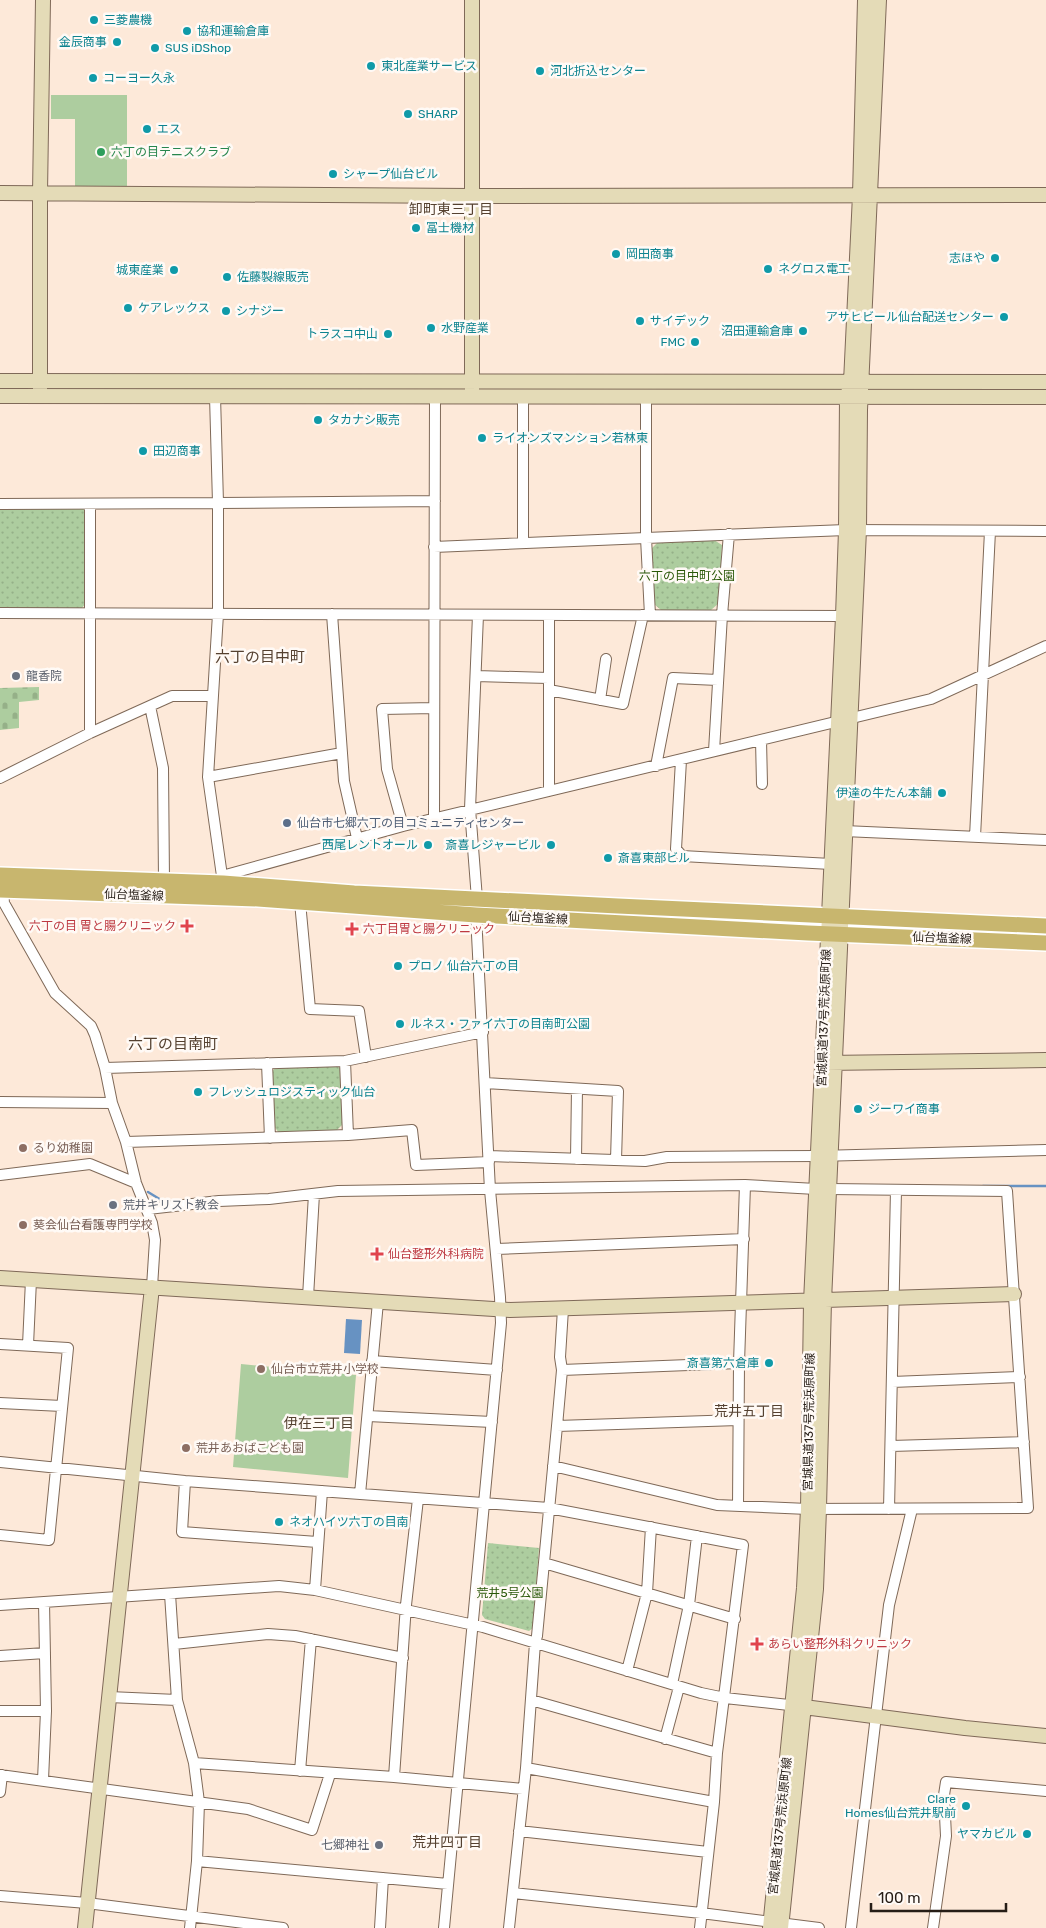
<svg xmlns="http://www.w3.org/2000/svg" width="1046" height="1928" viewBox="0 0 1046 1928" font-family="Rubik,'Noto Sans JP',sans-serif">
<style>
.grass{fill:#adcd9f}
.cemetery{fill:url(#cemetery-stones)}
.park{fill:url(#park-dots)}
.water{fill:#6792c2}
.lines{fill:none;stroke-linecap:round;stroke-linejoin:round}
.stream{stroke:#6792c2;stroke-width:2.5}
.street-casing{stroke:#7f6958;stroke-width:12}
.secondary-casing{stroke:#7f6958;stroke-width:16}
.primary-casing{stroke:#fff;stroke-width:18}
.street{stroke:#fff;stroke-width:10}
.secondary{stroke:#e4dbb7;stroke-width:14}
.primary{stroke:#c8b66e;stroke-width:15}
.culture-dot{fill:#0f9aa8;stroke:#fffaf6;stroke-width:2}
.leisure-dot{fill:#2e9e5b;stroke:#fffaf6;stroke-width:2}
.worship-dot{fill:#6b7280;stroke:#fffaf6;stroke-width:2}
.service-dot{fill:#5c6f8a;stroke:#fffaf6;stroke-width:2}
.health-dot{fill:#e0444e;stroke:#fffaf6;stroke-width:2}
.education-dot{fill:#8d6e63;stroke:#fffaf6;stroke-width:2}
.labels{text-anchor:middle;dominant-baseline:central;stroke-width:5;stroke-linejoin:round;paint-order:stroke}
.culture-label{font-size:12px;fill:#0d838f;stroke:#fffaf6;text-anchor:start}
.leisure-label{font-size:12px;fill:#27864d;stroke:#fffaf6;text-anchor:start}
.park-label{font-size:12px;fill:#2a5808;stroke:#fffaf6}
.worship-label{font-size:12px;fill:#5b616d;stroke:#fffaf6;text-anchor:start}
.service-label{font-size:12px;fill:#4e5e75;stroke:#fffaf6;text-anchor:start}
.street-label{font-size:12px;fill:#261d16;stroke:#fffaf6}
.health-label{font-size:12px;fill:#be3a42;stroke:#fffaf6;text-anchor:start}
.education-label{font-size:12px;fill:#785e54;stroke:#fffaf6;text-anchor:start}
.neighbourhood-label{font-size:14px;fill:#554130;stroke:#fffaf6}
.quarter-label{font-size:15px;fill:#554130;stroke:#fffaf6}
</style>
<defs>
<pattern id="cemetery-stones" width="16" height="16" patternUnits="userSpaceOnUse" patternTransform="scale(1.25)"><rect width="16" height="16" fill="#adcd9f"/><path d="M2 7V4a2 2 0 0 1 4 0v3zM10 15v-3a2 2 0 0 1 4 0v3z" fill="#95b088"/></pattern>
<pattern id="park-dots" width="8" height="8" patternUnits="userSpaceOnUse" patternTransform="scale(1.25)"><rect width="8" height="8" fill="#adcd9f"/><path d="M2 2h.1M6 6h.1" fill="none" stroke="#95b088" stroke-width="1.8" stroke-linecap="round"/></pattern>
</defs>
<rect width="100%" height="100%" fill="#fde9d9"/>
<!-- grass -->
<path class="grass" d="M51,95H127V186H75V119H51Z
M241,1364L356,1375L348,1478L233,1467Z"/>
<!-- cemetery -->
<path class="cemetery" d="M39,687V700L19,702V728L0,730V688Z"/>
<!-- park -->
<path class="park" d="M0,507H81L87,512V602L81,609L0,610Z
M714,540L722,545L719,603L711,610H661L654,604L652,548L659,541Z
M334,1064L341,1069L343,1124L335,1132L279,1133L273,1125L270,1074L277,1066Z
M488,1543L539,1548L533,1628L529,1631L485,1619L482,1615Z"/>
<!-- water -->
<path class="water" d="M346,1319L362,1320L360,1354L344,1353Z"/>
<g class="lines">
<!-- stream -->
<path class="stream" d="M983,1186H1046
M148,1192L166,1203"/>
<defs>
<path id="street" d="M646,397V538L846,530L1046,531
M0,504L218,503L215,396
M523,543V397
M434,547L646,538L650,615
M0,613L843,616
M332,614L344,781L357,838
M549,615V791L931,699L1046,646
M476,676L549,678
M549,690L623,704L643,615
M600,700L606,659
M150,706L163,768L164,881
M90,733V504
M761,740L762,784
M714,751L722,615L729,534
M681,760L676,849L682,856L831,864
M656,766L673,678L718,680
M208,777L342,753
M0,778L90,733L172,696H213
M434,818L435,397
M403,826L387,769L382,709L434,708
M844,831L1046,840
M975,837L990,531
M222,876L208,777L218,614V503L435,501
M223,882L222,876L403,826L549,791
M3,890L4,903L55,993L91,1026L95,1035L105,1068L112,1103L126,1142L136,1183L152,1223L155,1240L152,1287
M300,902L310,1009L359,1011L366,1057
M345,1061L348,1135
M267,1063L270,1138
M105,1068L345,1061L483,1032
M485,1083L618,1091L616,1160
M0,1102L112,1103
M126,1142L348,1135L412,1130L416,1165L489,1162
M489,1156L645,1161L667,1157L818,1156L1046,1150
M576,1159L577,1089
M0,1175L90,1164L136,1183
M148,1209L219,1201L269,1199L338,1191L745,1185L816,1189
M496,1249L744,1239
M308,1297L314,1194
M0,1344L68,1348L49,1540L0,1535
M28,1345L31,1280
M372,1361L497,1370
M562,1370L739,1363
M892,1382L1020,1377
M0,1403L62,1406
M368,1416L492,1422
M557,1426L738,1420
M891,1446L1024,1442
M0,1462L185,1481L549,1508L743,1545L717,1753L714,1802L700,1928
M553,1466L717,1505L808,1509L1028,1508L1007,1191L829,1189
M185,1481L182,1532L317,1542
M360,1494L378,1302
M738,1506L739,1363L745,1185
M889,1509L896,1190
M544,1563L735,1619
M315,1590L322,1491
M170,1594L177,1700L194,1763L199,1802L197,1861L190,1928
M0,1605L279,1586L315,1590L483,1627L701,1693L725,1698L798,1706
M174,1644L268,1634L295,1636L403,1658
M0,1656L45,1653
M627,1671L647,1593L651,1527
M672,1684L689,1605L697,1536
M109,1697L177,1700
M531,1700L717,1753
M0,1711H46
M665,1739L679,1687
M194,1763L394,1777L523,1789
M526,1768L714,1802
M300,1771L311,1639
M0,1775L248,1809L312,1830L330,1774
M394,1777L406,1605L418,1499
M43,1780L46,1711L44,1602
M0,1792L2,1775
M519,1831L708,1852
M197,1861L448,1884
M513,1893L701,1913L819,1928
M0,1896L87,1903L283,1928
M380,1928L383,1878
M444,1928L501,1323L500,1297L490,1190L476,915L477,899L470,809L478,615
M509,1928L526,1768L535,1643L537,1636L557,1426L562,1370L560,1357L563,1309
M851,1928L889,1605L912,1509
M933,1928L946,1836L944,1795L946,1782L1046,1791"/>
<path id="secondary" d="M0,193L471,196L1046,195
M0,381L1046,382
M40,389V193L43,0
M472,389V0
M0,396L1046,397
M825,1063L1046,1060
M0,1278L510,1310L1014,1294
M804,1707L965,1728L1046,1736
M85,1928L152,1287
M770,1928L804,1588L808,1509L811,1302L843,616L846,530L847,397L851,382L860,195L865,0
M781,1928L816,1589L819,1509L824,1301L859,530L860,410L879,0"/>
<path id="primary" d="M0,875L223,883L354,893L618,906L1046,926
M0,890L258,899L476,915L808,933L1046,943"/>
</defs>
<!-- street casing -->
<use href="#street" class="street-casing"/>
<!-- secondary casing -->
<use href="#secondary" class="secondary-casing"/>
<!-- primary casing -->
<use href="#primary" class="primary-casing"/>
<!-- street -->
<use href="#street" class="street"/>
<!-- secondary -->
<use href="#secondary" class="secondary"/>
<!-- primary -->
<use href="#primary" class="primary"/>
</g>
<!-- markers -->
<g class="culture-dot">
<circle cx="94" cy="20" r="5"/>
<circle cx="187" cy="31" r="5"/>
<circle cx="117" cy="42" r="5"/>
<circle cx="155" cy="48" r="5"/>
<circle cx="371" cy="66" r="5"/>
<circle cx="540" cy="71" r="5"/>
<circle cx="93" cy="78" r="5"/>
<circle cx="408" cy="114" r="5"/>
<circle cx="147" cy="129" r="5"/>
<circle cx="333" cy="174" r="5"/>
<circle cx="416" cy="228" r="5"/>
<circle cx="616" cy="254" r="5"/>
<circle cx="995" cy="258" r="5"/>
<circle cx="768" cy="269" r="5"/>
<circle cx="174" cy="270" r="5"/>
<circle cx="227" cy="277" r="5"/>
<circle cx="128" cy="308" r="5"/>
<circle cx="226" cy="311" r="5"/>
<circle cx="1004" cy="317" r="5"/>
<circle cx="640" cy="321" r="5"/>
<circle cx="431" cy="328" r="5"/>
<circle cx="803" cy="331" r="5"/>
<circle cx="388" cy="334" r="5"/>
<circle cx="695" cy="342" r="5"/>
<circle cx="318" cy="420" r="5"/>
<circle cx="482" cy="438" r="5"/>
<circle cx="143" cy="451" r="5"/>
<circle cx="942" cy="793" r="5"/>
<circle cx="428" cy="845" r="5"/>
<circle cx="551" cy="845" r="5"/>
<circle cx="608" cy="858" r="5"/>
<circle cx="398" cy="966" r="5"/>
<circle cx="400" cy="1024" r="5"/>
<circle cx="198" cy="1092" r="5"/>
<circle cx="858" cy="1109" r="5"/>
<circle cx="769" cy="1363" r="5"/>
<circle cx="279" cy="1522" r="5"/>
<circle cx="966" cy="1806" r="5"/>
<circle cx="1027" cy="1834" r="5"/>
</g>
<circle class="leisure-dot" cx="101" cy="152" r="5"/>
<g class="worship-dot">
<circle cx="16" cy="676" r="5"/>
<circle cx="113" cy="1205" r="5"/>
<circle cx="379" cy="1845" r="5"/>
</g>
<circle class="service-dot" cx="287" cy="823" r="5"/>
<g class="health-dot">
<path d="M184.5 918.5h5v5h5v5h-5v5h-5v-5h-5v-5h5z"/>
<path d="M349.5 921.5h5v5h5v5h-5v5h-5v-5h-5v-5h5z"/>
<path d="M374.5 1246.5h5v5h5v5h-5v5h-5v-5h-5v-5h5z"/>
<path d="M754.5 1636.5h5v5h5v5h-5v5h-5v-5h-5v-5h5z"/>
</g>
<g class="education-dot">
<circle cx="23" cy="1148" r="5"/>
<circle cx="23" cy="1225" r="5"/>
<circle cx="261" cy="1369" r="5"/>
<circle cx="186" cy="1448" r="5"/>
</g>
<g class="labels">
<!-- culture labels -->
<g class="culture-label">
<text x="104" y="20">三菱農機</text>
<text x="197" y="31">協和運輸倉庫</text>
<text x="107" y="42" text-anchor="end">金辰商事</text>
<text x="165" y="48">SUS iDShop</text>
<text x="381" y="66">東北産業サービス</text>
<text x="550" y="71">河北折込センター</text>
<text x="103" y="78">コーヨー久永</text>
<text x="418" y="114">SHARP</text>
<text x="157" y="129">エス</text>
<text x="343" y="174">シャープ仙台ビル</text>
<text x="426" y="228">冨士機材</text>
<text x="626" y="254">岡田商事</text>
<text x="985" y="258" text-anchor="end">志ほや</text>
<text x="778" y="269">ネグロス電工</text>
<text x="164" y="270" text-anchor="end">城東産業</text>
<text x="237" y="277">佐藤製線販売</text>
<text x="138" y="308">ケアレックス</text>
<text x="236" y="311">シナジー</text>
<text x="994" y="317" text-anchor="end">アサヒビール仙台配送センター</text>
<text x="650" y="321">サイデック</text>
<text x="441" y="328">水野産業</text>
<text x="793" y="331" text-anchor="end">沼田運輸倉庫</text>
<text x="378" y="334" text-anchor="end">トラスコ中山</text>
<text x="685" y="342" text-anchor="end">FMC</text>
<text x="328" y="420">タカナシ販売</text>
<text x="492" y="438">ライオンズマンション若林東</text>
<text x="153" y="451">田辺商事</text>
<text x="932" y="793" text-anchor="end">伊達の牛たん本舗</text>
<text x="418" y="845" text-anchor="end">西尾レントオール</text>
<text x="541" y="845" text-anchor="end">斎喜レジャービル</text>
<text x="618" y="858">斎喜東部ビル</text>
<text x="408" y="966">プロノ 仙台六丁の目</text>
<text x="410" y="1024">ルネス・ファイ六丁の目南町公園</text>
<text x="208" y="1092">フレッシュロジスティック仙台</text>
<text x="868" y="1109">ジーワイ商事</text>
<text x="759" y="1363" text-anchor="end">斎喜第六倉庫</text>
<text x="289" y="1522">ネオハイツ六丁の目南</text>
<text x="956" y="1799" text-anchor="end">Clare<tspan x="956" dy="14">Homes仙台荒井駅前</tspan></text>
<text x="1017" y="1834" text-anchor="end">ヤマカビル</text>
</g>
<!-- leisure labels -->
<g class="leisure-label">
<text x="111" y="152">六丁の目テニスクラブ</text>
</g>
<!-- park labels -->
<g class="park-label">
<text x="687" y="576">六丁の目中町公園</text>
<text x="510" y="1593">荒井5号公園</text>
</g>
<!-- worship labels -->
<g class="worship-label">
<text x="26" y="676">龍香院</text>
<text x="123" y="1205">荒井キリスト教会</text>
<text x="369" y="1845" text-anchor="end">七郷神社</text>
</g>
<!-- service labels -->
<g class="service-label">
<text x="297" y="823">仙台市七郷六丁の目コミュニティセンター</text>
</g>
<!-- street labels -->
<g class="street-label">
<text transform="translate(134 895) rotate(2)">仙台塩釜線</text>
<text transform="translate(538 918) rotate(3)">仙台塩釜線</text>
<text transform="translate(942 938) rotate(2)">仙台塩釜線</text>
<text transform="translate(824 1018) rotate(-88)">宮城県道137号荒浜原町線</text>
<text transform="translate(809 1422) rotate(-89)">宮城県道137号荒浜原町線</text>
<text transform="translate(780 1826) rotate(-84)">宮城県道137号荒浜原町線</text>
</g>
<!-- health labels -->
<g class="health-label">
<text x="176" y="926" text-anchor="end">六丁の目 胃と腸クリニック</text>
<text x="363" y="929">六丁目胃と腸クリニック</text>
<text x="388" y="1254">仙台整形外科病院</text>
<text x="768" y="1644">あらい整形外科クリニック</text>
</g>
<!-- education labels -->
<g class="education-label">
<text x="33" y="1148">るり幼稚園</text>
<text x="33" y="1225">葵会仙台看護専門学校</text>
<text x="271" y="1369">仙台市立荒井小学校</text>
<text x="196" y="1448">荒井あおばこども園</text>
</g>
<!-- neighbourhood labels -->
<g class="neighbourhood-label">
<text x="451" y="209">卸町東三丁目</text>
<text x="749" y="1411">荒井五丁目</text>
<text x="319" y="1423">伊在三丁目</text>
<text x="447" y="1842">荒井四丁目</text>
</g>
<!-- quarter labels -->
<g class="quarter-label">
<text x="260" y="657">六丁の目中町</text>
<text x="173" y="1044">六丁の目南町</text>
</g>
</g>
<!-- scale -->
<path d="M871 1903v8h135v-8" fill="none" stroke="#261d16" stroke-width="2.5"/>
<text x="878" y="1903" font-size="15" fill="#261d16" stroke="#fffaf6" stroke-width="4" paint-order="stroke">100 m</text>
</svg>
